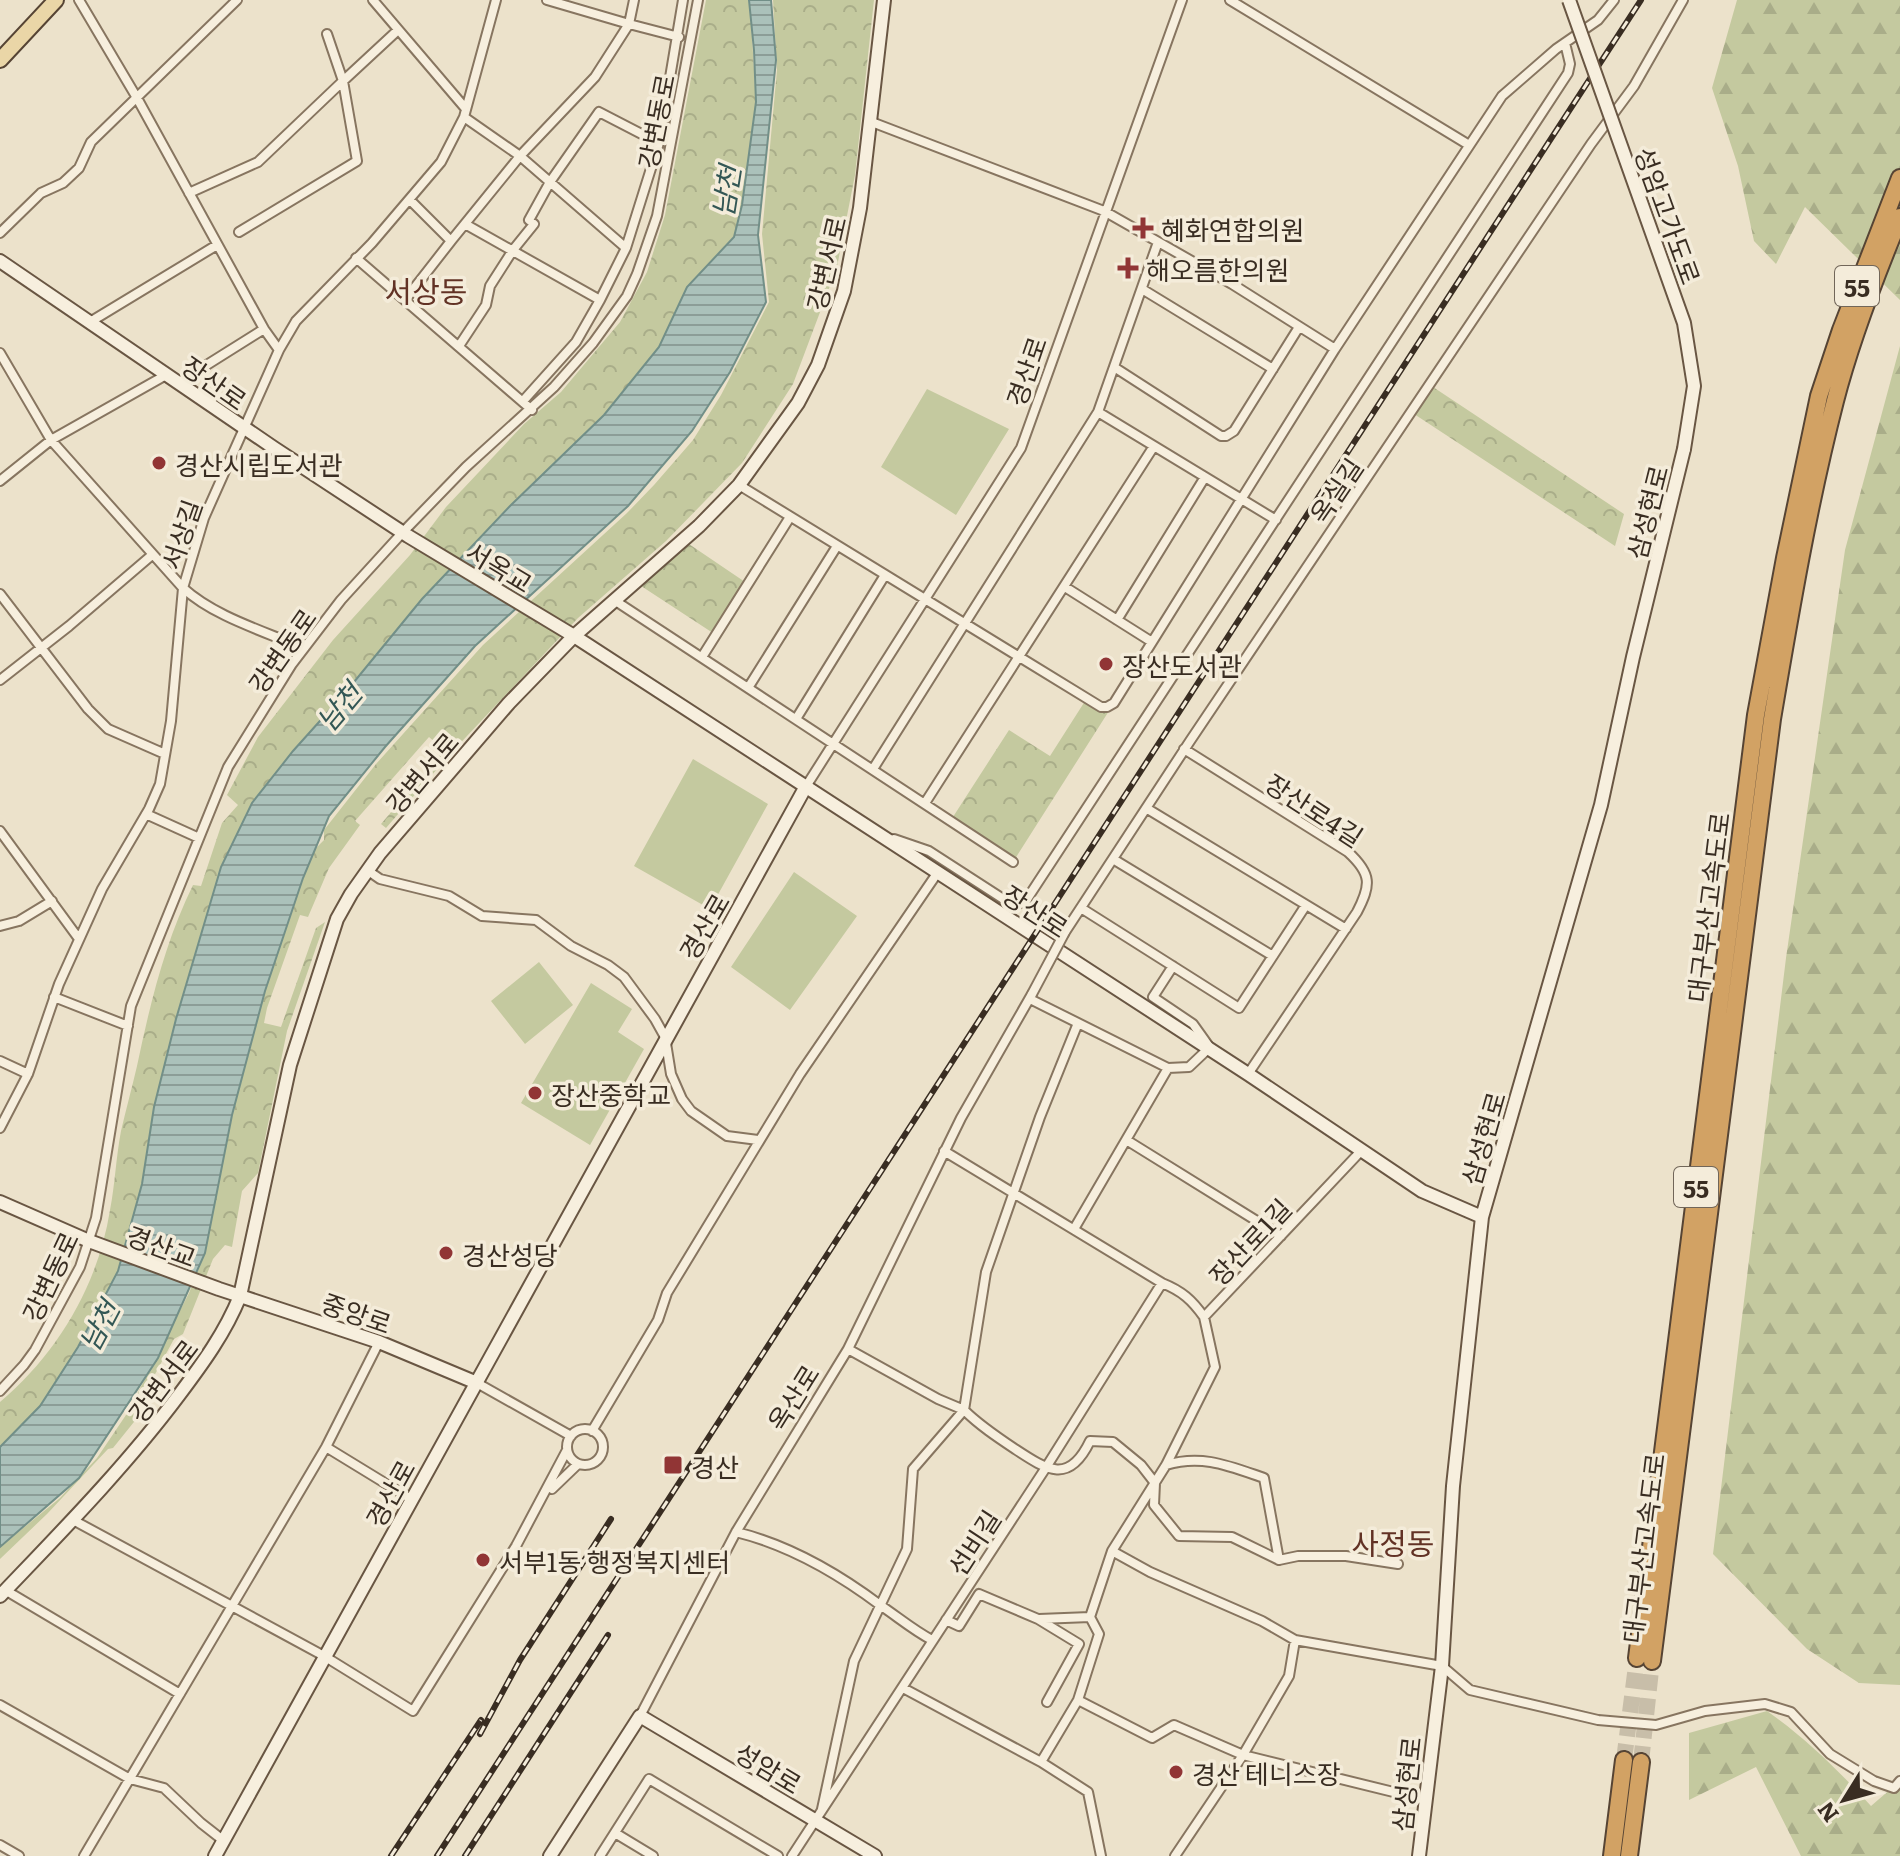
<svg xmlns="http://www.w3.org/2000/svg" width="1900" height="1856" viewBox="0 0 1900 1856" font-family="Literata,'Noto Sans KR',serif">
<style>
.green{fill:#c4c99f}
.forest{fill:url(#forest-firs)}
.park{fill:url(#park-crowns)}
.water{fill:url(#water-rules);stroke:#728f88;stroke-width:2}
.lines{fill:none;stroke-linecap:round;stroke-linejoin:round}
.highway-tunnel{stroke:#c8bea9;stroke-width:16;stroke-dasharray:16 8;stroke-linecap:butt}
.street-casing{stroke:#877560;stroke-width:12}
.secondary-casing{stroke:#695643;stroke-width:16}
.primary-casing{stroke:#564434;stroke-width:18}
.highway-casing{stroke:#564434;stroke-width:20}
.street{stroke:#f7efde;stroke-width:8}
.secondary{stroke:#f7efde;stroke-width:12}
.primary{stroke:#ead6a7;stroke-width:14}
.highway{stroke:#d2a264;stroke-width:16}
.rail-casing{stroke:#392d22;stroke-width:6}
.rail{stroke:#f4ecda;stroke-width:3;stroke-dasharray:9;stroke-linecap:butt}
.street-bridge-casing{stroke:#877560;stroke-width:12;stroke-linecap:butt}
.secondary-bridge-casing{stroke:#695643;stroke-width:16;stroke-linecap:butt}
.street-bridge{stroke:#f7efde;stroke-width:8}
.secondary-bridge{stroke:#f7efde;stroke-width:12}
.poi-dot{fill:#913535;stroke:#f4ecda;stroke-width:3}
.labels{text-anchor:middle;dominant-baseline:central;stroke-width:7;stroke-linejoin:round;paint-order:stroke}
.shield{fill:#f4ecda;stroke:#716659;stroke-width:2}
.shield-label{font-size:24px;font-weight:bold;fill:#392d22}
.street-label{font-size:26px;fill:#392d22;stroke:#f4ecda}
.poi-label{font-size:26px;fill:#392d22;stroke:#f4ecda;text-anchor:start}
.water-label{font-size:28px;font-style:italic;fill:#335755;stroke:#f4ecda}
.quarter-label{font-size:30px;fill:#623225;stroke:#f4ecda}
</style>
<defs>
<pattern id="forest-firs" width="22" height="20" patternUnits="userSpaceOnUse" patternTransform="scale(2)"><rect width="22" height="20" fill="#c4c99f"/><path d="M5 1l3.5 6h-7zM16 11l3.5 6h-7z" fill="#a9ad89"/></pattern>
<pattern id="park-crowns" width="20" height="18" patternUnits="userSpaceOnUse" patternTransform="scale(2)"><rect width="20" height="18" fill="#c4c99f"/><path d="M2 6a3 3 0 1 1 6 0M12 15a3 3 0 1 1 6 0" fill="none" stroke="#a9ad89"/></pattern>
<pattern id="water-rules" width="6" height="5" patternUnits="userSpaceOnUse" patternTransform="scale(2)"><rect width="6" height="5" fill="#abc1ba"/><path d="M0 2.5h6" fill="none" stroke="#8c9d97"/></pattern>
</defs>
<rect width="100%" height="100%" fill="#ece2cb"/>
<!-- green -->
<path class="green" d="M927,389L1009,429L956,515L881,467Z
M693,759L768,804L710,909L634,866Z
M794,872L857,916L790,1010L731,967Z
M539,962L573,1005L525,1044L491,1001Z
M591,983L632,1009L618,1032L644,1049L590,1145L521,1103Z"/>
<!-- forest -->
<path class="forest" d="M1737,0H1900V300L1805,207L1776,264L1754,241L1738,166L1712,88Z
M1900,346V1685L1859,1683L1807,1649L1713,1554L1786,958L1845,550Z
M1767,1711C1807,1739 1839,1771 1871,1806L1900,1781V1856H1801L1756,1767L1689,1800V1733Z"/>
<!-- park -->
<path class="park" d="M706,0H749L750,4L756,102L742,205L734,236L687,287L659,347L604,415L510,506L422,599L345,693L293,751L252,803L221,867L176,1019L154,1107L142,1184L118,1271L78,1347L40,1406L0,1447V1402C58,1353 98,1285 110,1210C115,1184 116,1157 121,1131C126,1109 132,1088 137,1066C150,1004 165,942 193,885L201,886L222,823L238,805L227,795L258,737L333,640L410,555L446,507L524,424L561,392L620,322L647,272L665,215Z
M773,0H874L855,175L837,267L793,384L742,463L666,541L578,618L451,753L386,828L381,824L444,750L429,737L355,821L360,825L329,868L308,917L300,915L267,1008L264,1023L281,1027L316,928L325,922L287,1031L258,1173L242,1191L232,1247L225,1245L213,1259L183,1334L174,1339L139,1404L142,1412L113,1448L108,1449L47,1514L0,1559V1547L60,1498L97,1458L128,1412L189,1293L205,1253L235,1100L252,1030L295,900L314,850L324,840V830L376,764L483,645L627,513L654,485L693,440L721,395L769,302L762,234L777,70Z
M1430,385L1624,514L1615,546L1411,412Z
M683,540L748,584L716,635L635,582Z
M1087,698L1101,707L1114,703L1013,862L951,820L1009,730L1050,756Z"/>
<!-- water -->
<path class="water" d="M749,0H771L776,60L758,235L766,302L730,372L692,431L628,506L475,646L385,747L329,816L303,878L265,991L232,1115L205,1253L158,1358L79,1478L0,1547V1447L40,1406L78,1347L118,1271L142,1184L154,1107L176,1019L221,867L252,803L293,751L345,693L422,599L510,506L604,415L659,347L687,287L734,237L742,205L756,102L754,50Z"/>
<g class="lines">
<!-- highway-tunnel -->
<path class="highway-tunnel" d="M1624,1760L1637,1658
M1641,1762L1652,1661"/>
<defs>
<path id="street" d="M79,0L137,98L264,329L279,350
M373,0L466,109
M634,0L629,24L679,37
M1230,0L1469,145
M327,34L343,81L398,30
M464,117L520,156L595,77L629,24L547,0
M869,121L1104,211L1232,284L1335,349
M659,143L683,0
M189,193L258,162L343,81L357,161L239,232
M0,233L41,193L63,183L79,168L91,142L237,0
M451,241L520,156L626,248L600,300L465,224
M356,258L532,410
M1142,289L1273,369
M405,300L451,241L410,200
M90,322L217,245
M459,346L486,305L490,286L513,250L534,224L529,220L550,182L599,112L659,143L626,248
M0,353L51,440L183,588C215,617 264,631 303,648
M1114,367L1221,436H1226L1234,431L1299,327
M178,383L264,329
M523,401L576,342L600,300
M1098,412L1276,520
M0,481L51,440L166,375
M739,485L1101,707H1107L1114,703L1335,349L1502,96L1556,49L1598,20L1614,0
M1065,587L1152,642
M0,594L88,709L108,729L165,754
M614,600L1013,862
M1117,620L1205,477
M702,657L790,517
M0,680L69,626L152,555
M748,688L837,546
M796,719L885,575
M1184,749L1348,852C1372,874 1371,885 1357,912L1248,1074
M873,769L1098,412L1158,242
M805,788L1021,448L1182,0
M925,803L1154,446
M1146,808L1346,929
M146,814L199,838
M0,831L79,939
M894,839L929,851L1011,904L1022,903L1027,899L1568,73L1570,64L1565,43
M1113,859L1273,956
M367,870L380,879L449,896L482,916L536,920L571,946L608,965L624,977L655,1019L665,1037L671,1074L682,1099L691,1111L727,1136L758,1140
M1081,908L1239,1008L1306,905
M0,926L19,921L52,901
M1063,935L1190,741L1591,144L1634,86L1683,0
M1173,966L1153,997L1193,1024L1208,1045
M54,997L128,1026
M1030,999L1168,1068L1189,1067L1208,1049
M1078,1023L1040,1117L986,1272L964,1410C979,1425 997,1437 1015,1449C1047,1470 1069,1485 1090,1441L1113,1442L1141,1465L1155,1483L1154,1505L1179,1536L1232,1537L1279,1560L1298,1556H1346L1398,1564
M0,1061L28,1074
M0,1128L28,1074L59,984L102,889L149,809L160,784L171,721L183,588L204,518L279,350L296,321L372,243L441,162L464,117L496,0
M1128,1141L1281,1236
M944,1151L1162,1283C1182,1291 1192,1300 1204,1317L1361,1151
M1074,1229L1168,1068
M477,1383L571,1436
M0,1391L24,1365L35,1350L80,1267L96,1218L131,1006L228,767L292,664L341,600L403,532L466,467L554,387L593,343L627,296L637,274L657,216L698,0
M567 1447a18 18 0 1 1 36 0a18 18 0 1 1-36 0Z
M592,1431L658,1320L667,1293L800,1074L938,872
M326,1447L411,1499
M1166,1465C1202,1454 1229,1466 1264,1478L1279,1560
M552,1489L578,1464
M73,1520L324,1656L413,1711L516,1546L567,1450
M736,1532C789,1545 836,1572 880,1605C898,1617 913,1630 932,1640
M1112,1551L1150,1572L1262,1621L1295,1640L1442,1666L1470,1690L1598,1720L1656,1725L1705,1711L1765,1704L1791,1712L1830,1754L1874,1781L1894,1788L1900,1781
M5,1590L180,1694
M1039,1619L1090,1617
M946,1620L959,1626L979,1594L1038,1619L1079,1644L1047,1702
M903,1688L1041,1762L1078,1700L1099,1634L1090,1617L1112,1551L1166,1465L1215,1367L1204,1317
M1078,1700L1152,1738L1174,1725L1243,1755L1426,1800
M0,1705L130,1779L164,1788L201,1823L224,1841
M640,1716L736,1532L848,1349L961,1118L1032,994
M1041,1762L1088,1792L1101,1856
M822,1809L854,1661L907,1549L913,1469L964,1410L938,1399L848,1349
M615,1833L653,1856
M0,1845L19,1856
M84,1856L326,1447L379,1342
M600,1856L649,1779L778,1856
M792,1856L1045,1469L1162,1283
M1175,1856L1243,1755L1289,1676L1295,1640"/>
<path id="secondary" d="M0,261L274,448L408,536L574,636L1248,1074L1422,1191L1482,1217
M0,1202L89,1241L219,1289L379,1342L477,1383
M0,1596C62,1531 125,1467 179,1395C203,1363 225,1333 240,1296L290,1065L337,919L351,894L380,853L509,703L574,636L699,526L739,485L798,403L818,365L844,291L860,208L884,0
M215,1856L805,788
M550,1856L640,1716L875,1856
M1419,1856L1442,1666L1453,1486L1482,1217L1601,805L1633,657L1684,449"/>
<path id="primary" d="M0,60L56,0"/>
<path id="highway" d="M1637,1658L1756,715L1785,558L1819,396L1841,330L1900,178
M1652,1661L1772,719C1790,613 1808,506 1835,401C1851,339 1875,277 1900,217
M1612,1856L1624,1760
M1629,1856L1641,1762"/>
</defs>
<!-- street casing -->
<use href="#street" class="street-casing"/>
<!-- secondary casing -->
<use href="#secondary" class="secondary-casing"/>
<!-- primary casing -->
<use href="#primary" class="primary-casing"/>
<!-- highway casing -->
<use href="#highway" class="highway-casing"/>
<!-- street -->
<use href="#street" class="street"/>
<!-- secondary -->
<use href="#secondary" class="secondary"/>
<!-- primary -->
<use href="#primary" class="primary"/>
<!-- highway -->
<use href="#highway" class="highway"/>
<defs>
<path id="rail" d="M480,1734L520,1660L611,1519
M391,1856L481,1720
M437,1856L1641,0
M465,1856L608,1635"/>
</defs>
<!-- rail casing -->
<use href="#rail" class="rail-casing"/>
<!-- rail -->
<use href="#rail" class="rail"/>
<defs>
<path id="street-bridge" d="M1032,994L1065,932"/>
<path id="secondary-bridge" d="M1569,0L1684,323L1694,386L1684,449"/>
</defs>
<!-- street-bridge casing -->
<use href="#street-bridge" class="street-bridge-casing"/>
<!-- secondary-bridge casing -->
<use href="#secondary-bridge" class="secondary-bridge-casing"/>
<!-- street-bridge -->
<use href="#street-bridge" class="street-bridge"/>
<!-- secondary-bridge -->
<use href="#secondary-bridge" class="secondary-bridge"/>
</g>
<!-- markers -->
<g class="poi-dot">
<path d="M1139 216h8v8h8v8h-8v8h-8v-8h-8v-8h8z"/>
<path d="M1124 256h8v8h8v8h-8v8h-8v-8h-8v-8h8z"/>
<circle cx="159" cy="463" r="8"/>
<circle cx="1106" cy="664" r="8"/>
<circle cx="535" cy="1093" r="8"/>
<circle cx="446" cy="1253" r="8"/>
<rect x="663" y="1455" width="20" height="20" rx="4"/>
<circle cx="483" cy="1560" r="8"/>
<circle cx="1176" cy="1772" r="8"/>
</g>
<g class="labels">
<!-- shield labels -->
<g class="shield">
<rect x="1835" y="266" width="44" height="40" rx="6"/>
<rect x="1674" y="1167" width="44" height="40" rx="6"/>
</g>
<g class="shield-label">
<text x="1857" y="286">55</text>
<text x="1696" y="1187">55</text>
</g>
<!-- street labels -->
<g class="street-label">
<text transform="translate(655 121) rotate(-79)">강변동로</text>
<text transform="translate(1669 215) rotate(70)">성암고가도로</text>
<text transform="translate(825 263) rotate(-77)">강변서로</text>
<text transform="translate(1025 371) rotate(-71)">경산로</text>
<text transform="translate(215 382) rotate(35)">장산로</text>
<text transform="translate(1335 490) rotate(-56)">옥실길</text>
<text transform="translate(1646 512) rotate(-76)">삼성현로</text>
<text transform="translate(180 534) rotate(-71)">서상길</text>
<text transform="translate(500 566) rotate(31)">서옥교</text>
<text transform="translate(281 650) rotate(-55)">강변동로</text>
<text transform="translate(421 772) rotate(-50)">강변서로</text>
<text transform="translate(1315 809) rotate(33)">장산로4길</text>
<text transform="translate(1707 907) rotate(-83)">대구부산고속도로</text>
<text transform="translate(1036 910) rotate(33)">장산로</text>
<text transform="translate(703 926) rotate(-60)">경산로</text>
<text transform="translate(1482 1138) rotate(-74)">삼성현로</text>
<text transform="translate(1249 1241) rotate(-47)">장산로1길</text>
<text transform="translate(162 1245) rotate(20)">경산교</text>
<text transform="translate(49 1276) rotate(-65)">강변동로</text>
<text transform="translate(357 1312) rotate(19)">중앙로</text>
<text transform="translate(162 1380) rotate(-53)">강변서로</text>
<text transform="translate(792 1397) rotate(-58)">옥산로</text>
<text transform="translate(389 1493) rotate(-61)">경산로</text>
<text transform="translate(973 1542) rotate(-57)">선비길</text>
<text transform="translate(1642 1548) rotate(-83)">대구부산고속도로</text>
<text transform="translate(769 1767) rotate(31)">성암로</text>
<text transform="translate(1405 1784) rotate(-84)">삼성현로</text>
</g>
<!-- poi labels -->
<g class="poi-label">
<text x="1161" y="228">혜화연합의원</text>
<text x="1146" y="268">해오름한의원</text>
<text x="175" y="463">경산시립도서관</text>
<text x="1122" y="664">장산도서관</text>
<text x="551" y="1093">장산중학교</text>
<text x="462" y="1253">경산성당</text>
<text x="691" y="1465">경산</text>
<text x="499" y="1560">서부1동 행정복지센터</text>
<text x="1192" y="1772">경산 테니스장</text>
</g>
<!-- water labels -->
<g class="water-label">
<text transform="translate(725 191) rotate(-81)">남천</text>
<text transform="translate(338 706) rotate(-50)">남천</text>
<text transform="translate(98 1325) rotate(-62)">남천</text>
</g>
<!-- quarter labels -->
<g class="quarter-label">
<text x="426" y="290">서상동</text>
<text x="1393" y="1542">사정동</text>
</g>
</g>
<!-- north arrow -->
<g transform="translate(1844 1800) rotate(233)" stroke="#f4ecda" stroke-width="6" paint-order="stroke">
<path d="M0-6L14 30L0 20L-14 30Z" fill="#392d22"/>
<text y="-12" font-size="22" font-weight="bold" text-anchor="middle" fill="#392d22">N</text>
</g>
</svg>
